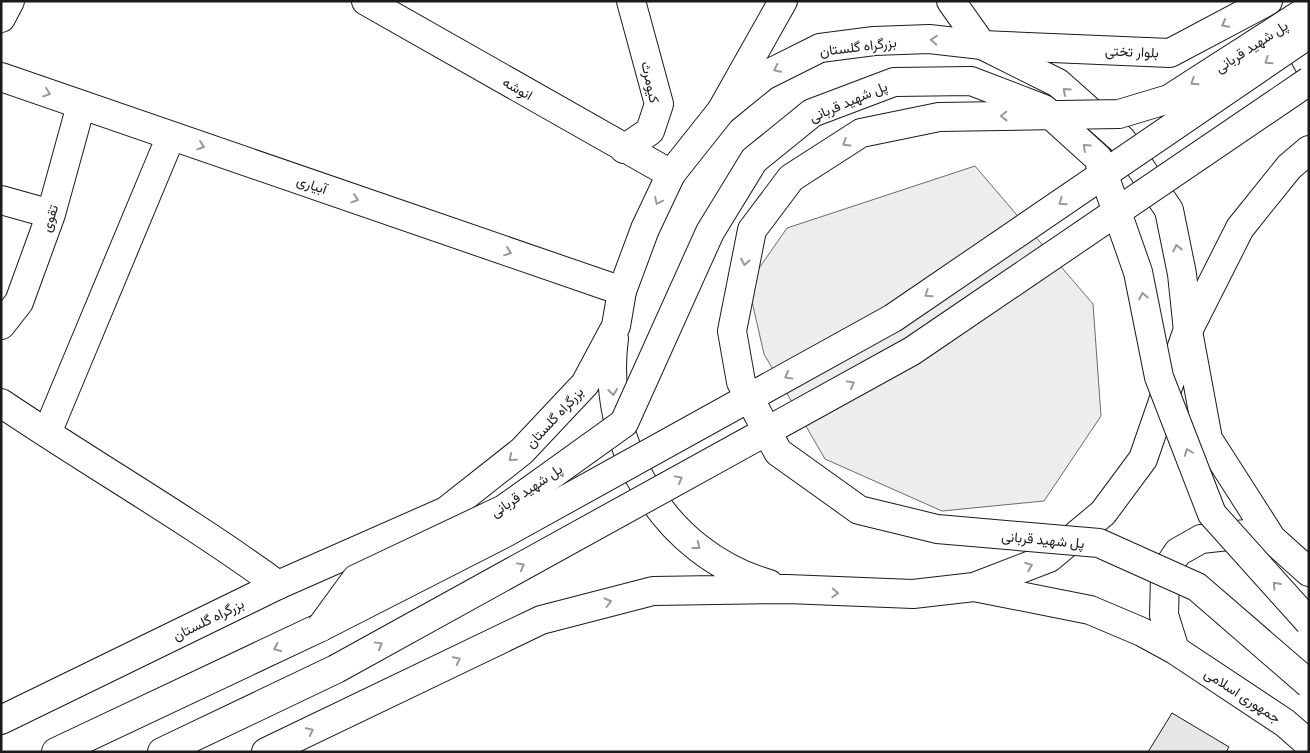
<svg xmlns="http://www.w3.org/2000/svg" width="1310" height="753" viewBox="0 0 1310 753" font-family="'Exo 2',Vazirmatn,sans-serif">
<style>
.green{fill:#ededed;stroke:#6a6a6a}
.building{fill:#e6e6e6;stroke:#1a1a1a}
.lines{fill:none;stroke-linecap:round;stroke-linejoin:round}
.minor-casing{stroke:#1a1a1a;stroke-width:30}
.major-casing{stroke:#1a1a1a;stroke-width:30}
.highway-casing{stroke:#1a1a1a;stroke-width:30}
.minor{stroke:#fff;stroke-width:28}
.major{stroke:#fff;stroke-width:28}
.highway{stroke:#fff;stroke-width:28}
.major-bridge-casing{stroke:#1a1a1a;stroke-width:30;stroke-linecap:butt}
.highway-bridge-casing{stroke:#1a1a1a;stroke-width:30;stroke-linecap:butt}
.major-bridge{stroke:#fff;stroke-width:28}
.highway-bridge{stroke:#fff;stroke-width:28}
.oneway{stroke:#989898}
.labels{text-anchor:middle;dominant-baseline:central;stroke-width:4;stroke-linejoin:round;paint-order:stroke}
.street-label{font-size:14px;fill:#1a1a1a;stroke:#fff}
</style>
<rect width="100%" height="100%" fill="#fff"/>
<!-- green -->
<path class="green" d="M975,166L1093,304L1101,416L1044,501L942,511L825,459L764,354L748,284L787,228Z"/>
<!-- building -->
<path class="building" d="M1172,713L1229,747L1226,752H1148Z"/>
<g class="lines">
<defs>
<path id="minor" d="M366,1L671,174
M951,1L982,45
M1,18L10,1
M1,77L622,291
M721,111L783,1
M624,149L650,131L659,104L631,1
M1,200L51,214
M1,325L19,302L51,214L81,105
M1,403C93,465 189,520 278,585
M47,433L171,136"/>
<path id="major" d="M1296,20L1297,43L1309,65
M982,45L1170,53L1268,1
M1188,331L1240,228L1289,167L1309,150
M56,752L321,627
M162,752L336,669"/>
<path id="highway" d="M614,338C600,444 663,554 769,584
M974,587L1090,610L1142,632L1175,650L1285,723L1309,744
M1175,650L1164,615L1165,576L1170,564L1178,552L1201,539L1246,534L1252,535
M1,720L278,585L446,511L522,451L585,384L616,326L622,291L645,229L671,174L721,111L764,76L820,48L874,41L929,39L982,45L1058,83L1122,140L1169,210L1182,274L1188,331L1208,439L1272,539L1309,572
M266,752L541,620L653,591L787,589L913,594L974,587L1049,558L1103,513L1143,459L1187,332"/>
</defs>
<!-- minor casing -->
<use href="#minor" class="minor-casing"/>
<!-- major casing -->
<use href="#major" class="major-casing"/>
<!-- highway casing -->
<use href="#highway" class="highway-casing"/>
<!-- minor -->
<use href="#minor" class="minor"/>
<!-- major -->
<use href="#major" class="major"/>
<!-- highway -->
<use href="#highway" class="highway"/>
<defs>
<path id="major-bridge" d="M1309,9L1169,99L1119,114L939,117L861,133L791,178L752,230L732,331L741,382L778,452L859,510L937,529L1099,543L1197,587L1309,684
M321,627L505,533L893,318L1309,34
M336,669L912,351L1309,81"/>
<path id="highway-bridge" d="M321,627L356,579L504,509L624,423L710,232L754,160L812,113L894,82L971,81L1044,109L1098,158L1138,272L1159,377L1212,514L1309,622"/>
</defs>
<!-- major-bridge casing -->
<use href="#major-bridge" class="major-bridge-casing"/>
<!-- highway-bridge casing -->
<use href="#highway-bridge" class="highway-bridge-casing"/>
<!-- major-bridge -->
<use href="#major-bridge" class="major-bridge"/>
<!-- highway-bridge -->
<use href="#highway-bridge" class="highway-bridge"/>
</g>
<!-- one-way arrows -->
<defs><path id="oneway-chevron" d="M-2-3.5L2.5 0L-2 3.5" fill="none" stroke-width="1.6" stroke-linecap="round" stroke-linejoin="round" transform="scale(1.25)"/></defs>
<g class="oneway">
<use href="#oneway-chevron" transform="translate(1225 24) rotate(153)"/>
<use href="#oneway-chevron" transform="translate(934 40) rotate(-176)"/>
<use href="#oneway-chevron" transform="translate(1268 61) rotate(146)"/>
<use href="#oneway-chevron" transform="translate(777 69) rotate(154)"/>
<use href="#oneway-chevron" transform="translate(1194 82) rotate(147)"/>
<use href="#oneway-chevron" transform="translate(1066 91) rotate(-138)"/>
<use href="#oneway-chevron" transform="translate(47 93) rotate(19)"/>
<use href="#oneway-chevron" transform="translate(1004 116) rotate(179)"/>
<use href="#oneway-chevron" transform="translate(846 143) rotate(148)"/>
<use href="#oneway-chevron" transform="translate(201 146) rotate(19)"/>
<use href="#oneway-chevron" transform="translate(1086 147) rotate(-138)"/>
<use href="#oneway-chevron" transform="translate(355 199) rotate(19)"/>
<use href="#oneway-chevron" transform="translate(658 201) rotate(115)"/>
<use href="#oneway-chevron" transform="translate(1062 202) rotate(146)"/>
<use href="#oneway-chevron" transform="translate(1177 248) rotate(-102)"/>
<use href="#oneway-chevron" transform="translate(508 252) rotate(19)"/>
<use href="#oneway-chevron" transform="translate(745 262) rotate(101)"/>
<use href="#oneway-chevron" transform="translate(928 294) rotate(146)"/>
<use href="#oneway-chevron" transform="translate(1143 296) rotate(-101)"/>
<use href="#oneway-chevron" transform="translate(788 376) rotate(151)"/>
<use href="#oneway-chevron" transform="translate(851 384) rotate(-29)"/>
<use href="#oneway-chevron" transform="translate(613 392) rotate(83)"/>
<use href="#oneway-chevron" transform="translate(1188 452) rotate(-111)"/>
<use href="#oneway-chevron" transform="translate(512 458) rotate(141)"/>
<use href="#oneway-chevron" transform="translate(679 479) rotate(-29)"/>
<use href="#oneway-chevron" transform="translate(697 546) rotate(38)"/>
<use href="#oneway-chevron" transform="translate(521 566) rotate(-29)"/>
<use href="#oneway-chevron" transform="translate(1029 566) rotate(-21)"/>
<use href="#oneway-chevron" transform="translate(1276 585) rotate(-132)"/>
<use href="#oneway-chevron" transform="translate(835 593) rotate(3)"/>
<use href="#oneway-chevron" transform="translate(608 602) rotate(-14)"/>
<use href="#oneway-chevron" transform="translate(379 645) rotate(-29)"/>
<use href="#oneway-chevron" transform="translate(277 648) rotate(155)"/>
<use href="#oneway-chevron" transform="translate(457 660) rotate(-26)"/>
<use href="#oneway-chevron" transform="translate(310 731) rotate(-26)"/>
</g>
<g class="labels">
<!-- street labels -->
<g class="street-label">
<text transform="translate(858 46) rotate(-7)">بزرگراه گلستان</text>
<text transform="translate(1251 46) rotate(-33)">پل شهید قربانی</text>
<text transform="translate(1132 51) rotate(2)">بلوار تختی</text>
<text transform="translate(651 82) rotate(78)">کیومرث</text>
<text transform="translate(518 88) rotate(30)">انوشه</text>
<text transform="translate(848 101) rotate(-23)">پل شهید قربانی</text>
<text transform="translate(312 184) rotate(19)">آبیاری</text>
<text transform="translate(49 218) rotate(-72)">تقوی</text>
<text transform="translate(554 417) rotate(-47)">بزرگراه گلستان</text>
<text transform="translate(526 490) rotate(-34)">پل شهید قربانی</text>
<text transform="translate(1043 539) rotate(5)">پل شهید قربانی</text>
<text transform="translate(208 619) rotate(-26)">بزرگراه گلستان</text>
<text transform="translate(1243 695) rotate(33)">جمهوری اسلامی</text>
</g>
</g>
<!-- border -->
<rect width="1310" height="753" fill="none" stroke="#1a1a1a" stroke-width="5"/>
</svg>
